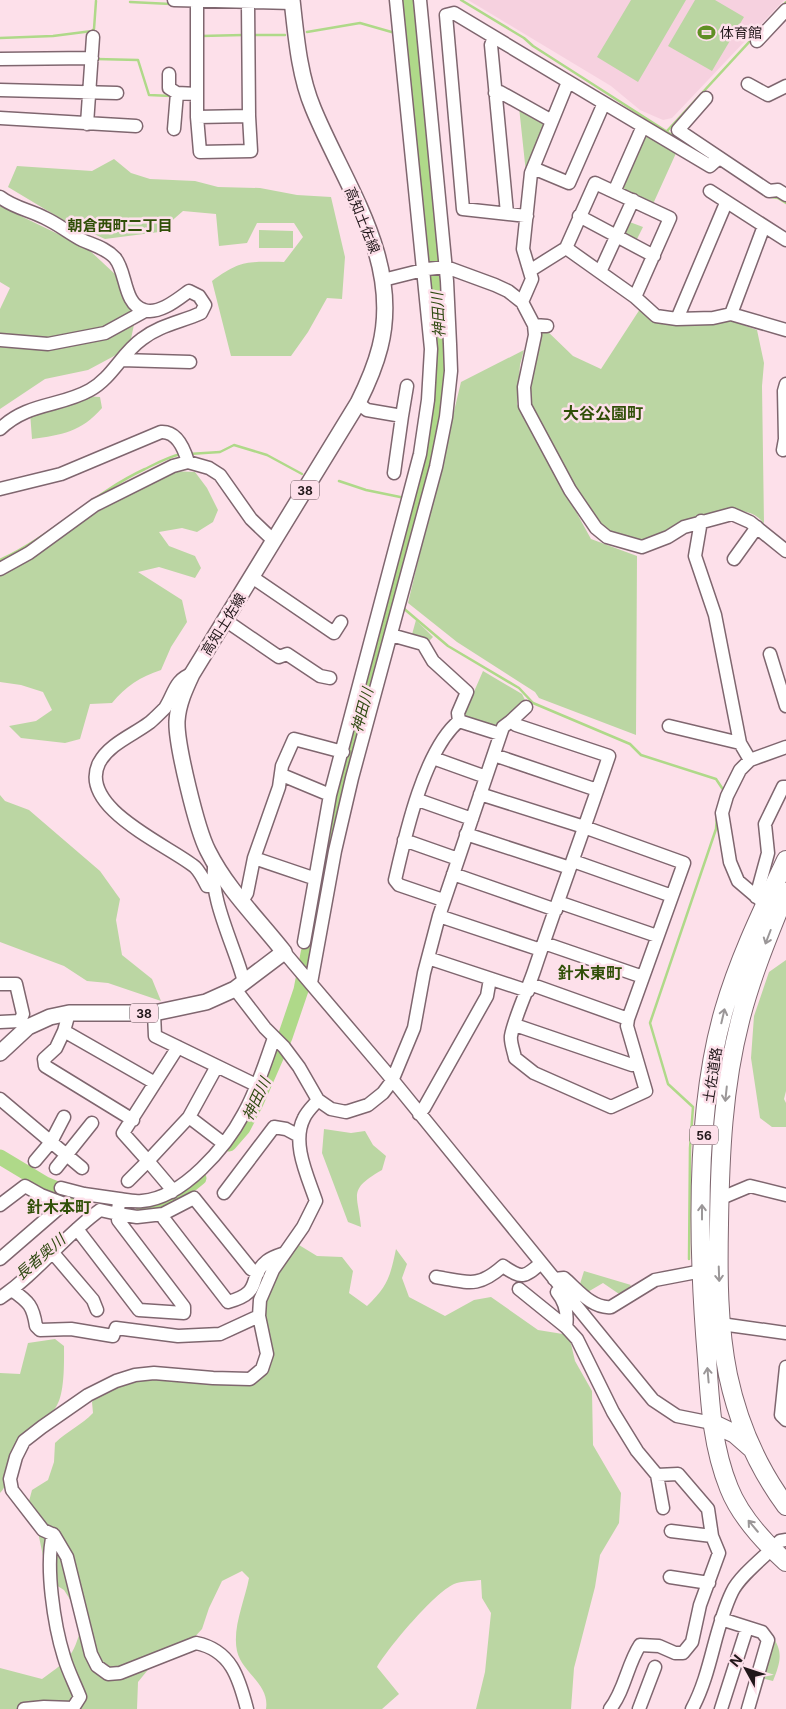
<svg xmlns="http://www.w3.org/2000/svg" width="786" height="1709" viewBox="0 0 786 1709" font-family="Inter,'Noto Sans JP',sans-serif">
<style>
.built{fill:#f6d1df}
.green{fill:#bbd6a3}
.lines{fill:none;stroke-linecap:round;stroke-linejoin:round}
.stream{stroke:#afd989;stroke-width:2.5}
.river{stroke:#afd989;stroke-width:15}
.minor-casing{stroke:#7f666f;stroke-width:15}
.major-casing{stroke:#7f666f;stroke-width:18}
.highway-casing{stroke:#7f666f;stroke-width:20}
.minor{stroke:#fff;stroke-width:12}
.major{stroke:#fff;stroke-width:15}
.highway{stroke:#fff;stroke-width:18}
.oneway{stroke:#9b9798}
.labels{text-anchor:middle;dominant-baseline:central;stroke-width:5;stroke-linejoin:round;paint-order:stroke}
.shield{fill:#fde0ea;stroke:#635358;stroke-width:1}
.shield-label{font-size:12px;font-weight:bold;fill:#21171a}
.poi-label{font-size:14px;fill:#21171a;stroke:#fde0ea;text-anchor:start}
.street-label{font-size:14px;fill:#21171a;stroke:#fde0ea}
.neighbourhood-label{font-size:15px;font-weight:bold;fill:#314f08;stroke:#fde0ea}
.water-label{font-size:15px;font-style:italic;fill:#2f4911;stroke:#fde0ea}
.quarter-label{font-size:16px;font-weight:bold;fill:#314f08;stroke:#fde0ea}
</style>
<rect width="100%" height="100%" fill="#fde0ea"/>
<!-- built -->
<path class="built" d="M468,0H784L672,118L663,120L640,110L611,86Z"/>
<!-- green -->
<path class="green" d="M631,0H686L638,82L597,57Z
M695,0H715L744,17L712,71L668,46Z
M519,107L544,122L546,128L526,173Z
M644,131L677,151L653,204L621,192Z
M114,159L131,173L150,179L195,181L218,187L260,188L297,195L331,197L345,257L342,299L327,298L308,332L291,356H231L212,281C242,259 248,262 284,262L303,237L294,223H257L247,243L219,246L216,214L183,211L159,232L105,239L63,220L8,187L17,166L92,171Z
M0,206L87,248L116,275L138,306L129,348L88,370L45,379L0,409V309L10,288L0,282Z
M627,221L643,227L635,243L620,235Z
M259,230L293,231V248H259Z
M640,309L660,323L689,326L729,320L757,330L764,363L762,386L764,524C743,493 686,525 659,535C653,538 644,543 638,542C627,540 611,535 603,528C594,520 532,413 530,403C526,381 535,356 540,335L544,328L573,356L601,369Z
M524,350L520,365L517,404L591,539L637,556L636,735L539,698L535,692L457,642L408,603L461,382Z
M81,396L100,397L102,408C81,432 62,435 32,439L30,412Z
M171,471L195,472L207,488L218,510L213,522L197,532L182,528L159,532L169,546L195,556L201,568L195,578L159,567L138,572L182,600L187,622L171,647L161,670C140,677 126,686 112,703L90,704L80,739L65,743L21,738L9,726L36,721L52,710L43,692L21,685L0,682V574L92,515Z
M416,620L433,637L427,643L411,638Z
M483,671L522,694L526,702L498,731L463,717Z
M0,795L5,801L29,810L100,871L120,899L116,920L122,955L152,979L161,1001L108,983L87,981L64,966L0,942Z
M786,960V1091L784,1099L786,1103V1127H772L760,1118L751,1058L754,1016L769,972Z
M324,1129L351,1133L365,1131L373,1145L386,1156L382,1170C347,1190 358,1194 361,1227L348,1222L322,1153Z
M299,1245L317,1256L342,1257L353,1271L349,1293L367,1306C388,1286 390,1277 396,1249L407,1264L402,1278L409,1297L445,1316L474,1300L491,1297L538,1330L569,1335L575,1361L592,1391L593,1445L621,1493L619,1523L600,1555L595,1587L574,1668L571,1709H476L485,1672L491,1613L482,1598L481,1580C473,1581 461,1581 454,1584C434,1593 389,1647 377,1667L399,1694L382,1709H266C270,1684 242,1673 237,1651C232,1628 245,1600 249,1578L242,1571L222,1581L209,1608L202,1629L191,1641L151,1666L138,1682L137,1709H0V1668L42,1679C72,1658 74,1655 83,1620L64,1590L48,1580L38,1532L28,1505L32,1490L48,1480L54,1462L55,1443C67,1431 82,1425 93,1413L92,1402C123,1361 206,1383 251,1386C256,1381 267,1374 270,1367C276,1355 268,1341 265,1329C259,1299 278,1266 299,1245Z
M584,1271L631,1285L622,1296L603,1283L586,1293L579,1287Z
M55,1339L64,1346C64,1362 65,1394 56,1407C48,1420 29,1426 21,1439C11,1455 13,1480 0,1493V1373L20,1374L28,1343Z
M772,1636C784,1652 780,1663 773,1681L761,1678Z"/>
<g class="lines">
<!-- stream -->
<path class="stream" d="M461,0L524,38L533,46L708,158
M130,2L171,4
M307,32L360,23L395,33
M252,35H285
M201,36L243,35
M405,36L411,37
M0,38L53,36L92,31L94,29L96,1
M96,59L138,60L149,95L171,96
M667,131L786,2
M765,196L778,198L786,203
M189,454L220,452L234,445L267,455L302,474
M339,481L366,490L405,498
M0,560C52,536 93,493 145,469C157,463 168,457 181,454
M402,607L448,646L519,688L533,703L630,744L641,755L716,779L724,791
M689,1259L690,1148L693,1107L668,1084L650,1023L716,829L717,815"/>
<!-- river -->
<path class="river" d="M229,1144L243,1128L256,1103L285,1037L301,990L337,804L433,438L440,381L439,309L408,0
M0,1157L45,1184L74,1196
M143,1206L172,1200L199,1178"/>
<defs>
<path id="minor" d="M174,0L292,3
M197,1V117L200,152L251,151L249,116
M494,37L604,103L569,183L533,168
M757,41L786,10
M0,59L92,58
M169,74V88L177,93L197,94
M748,84L768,95L786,86
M0,90L117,93
M495,93L500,92L552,121
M706,98L678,130L769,191L778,190L786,195
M604,103L710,166L719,158
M197,117L249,116L248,4
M0,118L136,126
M87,124L93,37
M174,129L177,93
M710,191L786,240
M614,192L643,126
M0,197C14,208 30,210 45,218C58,224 69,233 82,240C93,245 106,248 115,258C127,272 123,304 144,310C159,315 178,299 189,291L199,296L205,305L201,313C181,322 160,325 142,339C122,353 112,378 90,390C60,407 28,402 0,429
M507,213L491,45L494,37L454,13L446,15L463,209L527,216
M579,216L654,256
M566,248L635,297L656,316L677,319L713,318L731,314L786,330
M531,270L566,248L595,183L670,218L635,297
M600,272L633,200
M383,280L427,269L446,267L495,285L508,291L522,302L534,325L535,335L524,387L525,406L570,490L596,528L607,537L642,547L668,537L684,527L732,514L750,522L786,551
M522,302L532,279L523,249L531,173L568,82
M731,314L764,226
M677,319L726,203
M534,325L547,326
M0,340L48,344L105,333L145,311
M121,360L190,362
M358,403L367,410L402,416L394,473
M402,416L407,386
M783,450L785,439L784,391L786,384
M0,489L61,474L161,432C177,431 184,448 188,462
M701,521L695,556L715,615L740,743L750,760
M734,559L757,527
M0,569L29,553L95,505L173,466L188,462L209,468L220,475L251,519L274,541
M252,577L334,633L341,622
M225,620L279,657L287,654L320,676L330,678
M391,635L423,644L433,661L467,692L458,713L459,721
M770,654L786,706
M192,674C175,679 174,694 165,708C163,710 152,721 149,723C133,735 109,744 99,763C77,808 170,846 195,867C200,872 204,880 207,886H214
M511,721L526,707
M669,726L740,743
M494,755L597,790
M433,758L486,777
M282,775L330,795L304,942
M330,795L420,454L428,400L431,349L396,0
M418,800L472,819
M466,834L570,868
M404,840L458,859
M254,858L313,878
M573,861L672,896
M215,862C207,895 236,949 244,982
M453,874L556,910
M756,897L768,853L765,824L783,787H786
M443,900L399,885L395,880C405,836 424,750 459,721L500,734
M242,901L247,893L254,858L279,787L282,766L294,739L343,752
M558,902L657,936
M765,904L738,881L730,862L722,813L727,796L740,770L750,760L786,747
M439,916L541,950
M544,943L643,977
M284,952L386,1072L653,1400L677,1416L712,1423
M428,958L528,991
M311,983L335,851L352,778L436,467L446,417L451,371L450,344L447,281L420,0
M0,984H16L23,1014L20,1021
M530,984L628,1019
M235,989L265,1028L284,1047L299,1067L318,1100L331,1109L346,1112L368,1105L383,1093L392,1081L414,1028L424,973L439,916L503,727L511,721L516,725L609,756C585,827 559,897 535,968C529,987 514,1018 511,1036C510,1042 514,1052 515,1058L534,1073L611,1107L646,1091L627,1026L628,1019L684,863L584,827L480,794
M69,1013L64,1031L155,1083
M154,1013L155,1036L256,1085
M0,1022L20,1021L26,1025
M515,1025L632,1065L637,1064
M64,1031L56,1048L44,1059L45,1066L133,1120
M217,1066L189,1117L223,1143
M0,1099L82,1168
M419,1114L424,1108L487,996L490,979
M35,1161L51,1142L64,1117
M56,1168L92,1123
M128,1181L148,1161L123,1133L178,1047
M61,1188L84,1194L119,1199
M172,1192L170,1187L148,1161L189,1117
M224,1193L274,1127L286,1129L299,1136
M719,1199L750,1186L786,1195
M0,1205L25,1186L41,1195L62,1203L59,1208L0,1259
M163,1214L137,1217L118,1214L119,1199C126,1200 134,1202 142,1201C183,1198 226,1147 244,1113C257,1090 265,1063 274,1038
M53,1253L93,1300L97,1310
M258,1273L251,1269L194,1198L163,1214L164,1219L228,1302C265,1292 246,1278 267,1261C272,1257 279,1255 285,1253
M436,1277C468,1282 477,1289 503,1266C522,1279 524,1278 541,1263
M554,1279L564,1278C577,1289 592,1309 611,1307L655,1280L702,1271
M519,1289L566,1327
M12,1290C29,1302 33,1306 36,1326L40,1330L71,1329L113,1336L116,1328L178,1336L220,1334L259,1316
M557,1292C566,1303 568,1314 566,1327L577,1339L613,1412L637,1451L657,1475L678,1474L708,1509L712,1536L719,1553L700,1605L692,1642L683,1653H675L659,1646L640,1645C627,1665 625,1690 610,1709
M0,1298C37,1273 64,1236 100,1210L118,1214V1220L184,1307V1313L139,1310L77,1229
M721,1324L786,1333
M786,1367L781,1415L786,1420
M657,1475L663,1508
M671,1531L712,1536
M670,1577L709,1583
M721,1619L762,1632L768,1640L748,1709
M24,1709L44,1707L73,1708L80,1697C75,1684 68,1671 64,1657C54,1625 45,1566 53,1534
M247,1709C239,1678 231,1650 196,1643L120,1673L108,1674L97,1666L91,1654L67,1557L54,1535L43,1530L12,1490L10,1479L16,1457L24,1441L42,1427L88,1395L116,1381L135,1375L154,1373L213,1378L250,1379L262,1369L267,1354L259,1316L260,1300L273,1270L303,1227L316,1201C308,1177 291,1143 304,1118C307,1111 314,1105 318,1100
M639,1709L655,1667
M692,1709C712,1672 714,1629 732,1592C740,1575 767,1555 780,1541L786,1540
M721,1709L747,1628"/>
<path id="major" d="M0,1053L28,1027L50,1017L69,1013H154L206,1002L235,989L284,952C258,919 227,889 208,851C197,830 176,744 177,721C178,704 185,689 192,674L358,403C367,385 375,367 380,347C402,260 344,184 313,108C299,75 296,35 292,0"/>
<path id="highway" d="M786,860C763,909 739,958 724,1010C694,1113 698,1252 707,1359C710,1403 712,1446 729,1488C740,1516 764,1542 786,1562
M786,892C769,934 751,977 740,1021C723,1087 720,1155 719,1224C718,1274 718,1326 728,1375C738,1422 758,1468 786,1506
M712,1423L735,1434L751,1448"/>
</defs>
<!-- minor casing -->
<use href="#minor" class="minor-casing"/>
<!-- major casing -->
<use href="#major" class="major-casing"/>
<!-- highway casing -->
<use href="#highway" class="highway-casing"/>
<!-- minor -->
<use href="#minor" class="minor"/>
<!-- major -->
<use href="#major" class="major"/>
<!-- highway -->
<use href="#highway" class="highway"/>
</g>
<!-- one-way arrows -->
<defs><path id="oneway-shaft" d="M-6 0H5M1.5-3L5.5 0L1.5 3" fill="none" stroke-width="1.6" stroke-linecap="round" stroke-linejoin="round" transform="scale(1.25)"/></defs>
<g class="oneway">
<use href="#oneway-shaft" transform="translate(768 937) rotate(111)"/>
<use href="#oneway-shaft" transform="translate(723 1016) rotate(-77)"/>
<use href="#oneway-shaft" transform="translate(726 1094) rotate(96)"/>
<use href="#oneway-shaft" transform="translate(702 1212) rotate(-90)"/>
<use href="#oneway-shaft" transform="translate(719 1274) rotate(88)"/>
<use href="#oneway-shaft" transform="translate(708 1375) rotate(-95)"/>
<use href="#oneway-shaft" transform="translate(753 1526) rotate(-130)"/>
</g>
<!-- icons -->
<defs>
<symbol id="stadium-bare" viewBox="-9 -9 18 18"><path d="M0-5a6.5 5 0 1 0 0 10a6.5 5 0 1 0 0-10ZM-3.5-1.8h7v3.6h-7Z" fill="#608f24" stroke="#fde0ea" stroke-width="2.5" paint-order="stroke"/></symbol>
</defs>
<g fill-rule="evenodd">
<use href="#stadium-bare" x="694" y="20" width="25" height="25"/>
</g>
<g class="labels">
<!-- shield labels -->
<g class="shield">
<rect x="291" y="480.5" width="28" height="19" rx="4"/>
<rect x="130" y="1003.5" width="28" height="19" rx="4"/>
<rect x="690" y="1125.5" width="28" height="19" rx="4"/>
</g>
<g class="shield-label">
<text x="305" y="490">38</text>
<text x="144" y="1013">38</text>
<text x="704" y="1135">56</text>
</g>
<!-- poi labels -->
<g class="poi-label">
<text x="720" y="32">体育館</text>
</g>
<!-- street labels -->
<g class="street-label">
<text transform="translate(363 220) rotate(68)">高知土佐線</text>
<text transform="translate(223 624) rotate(-58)">高知土佐線</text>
<text transform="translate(712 1075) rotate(-81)">土佐道路</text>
</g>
<!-- neighbourhood labels -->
<g class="neighbourhood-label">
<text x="120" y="225">朝倉西町二丁目</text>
</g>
<!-- water labels -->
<g class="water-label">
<text transform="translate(438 315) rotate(-93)">神田川</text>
<text transform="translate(362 710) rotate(-75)">神田川</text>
<text transform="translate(256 1099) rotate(-65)">神田川</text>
<text transform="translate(40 1257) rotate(-41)">長者奥川</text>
</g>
<!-- quarter labels -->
<g class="quarter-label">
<text x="603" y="413">大谷公園町</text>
<text x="590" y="973">針木東町</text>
<text x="59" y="1207">針木本町</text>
</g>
</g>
<!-- north arrow -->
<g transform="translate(746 1669) rotate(310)" stroke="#fde0ea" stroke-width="4" paint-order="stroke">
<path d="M0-4L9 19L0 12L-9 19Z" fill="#21171a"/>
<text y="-8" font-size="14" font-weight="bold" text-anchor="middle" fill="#21171a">N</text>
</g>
</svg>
